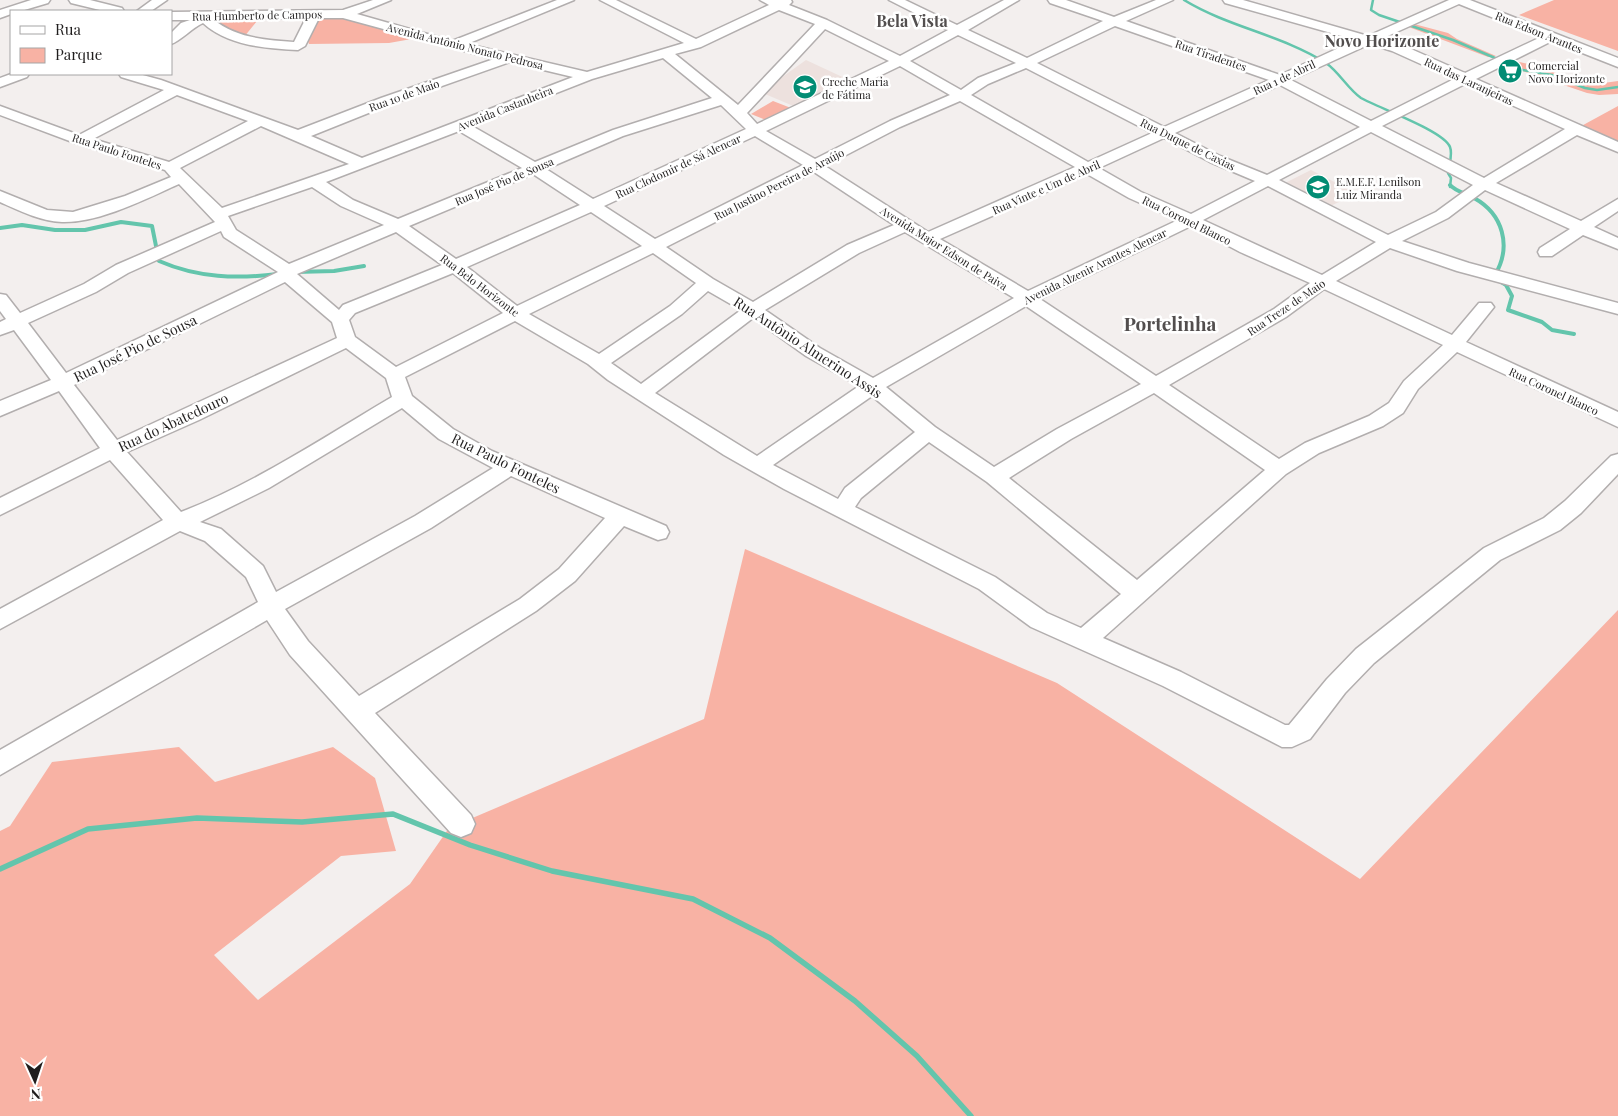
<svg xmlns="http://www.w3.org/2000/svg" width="1618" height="1116" viewBox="0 0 1618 1116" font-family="'Playfair Display',serif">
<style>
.built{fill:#ede1de}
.green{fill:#f8b2a4}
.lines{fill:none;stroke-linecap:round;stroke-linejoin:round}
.stream-far2{stroke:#63c5ac;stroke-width:2.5}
.stream-far1{stroke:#63c5ac;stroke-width:4}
.stream{stroke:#63c5ac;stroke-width:5.5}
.minor-casing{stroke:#b2aeae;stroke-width:3}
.minor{fill:#fff;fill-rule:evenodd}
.labels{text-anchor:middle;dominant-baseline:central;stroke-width:5;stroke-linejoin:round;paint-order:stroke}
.far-street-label{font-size:11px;fill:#201e1e;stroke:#fff}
.far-poi-label{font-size:11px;fill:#201e1e;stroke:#fff;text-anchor:start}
.street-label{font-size:14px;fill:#201e1e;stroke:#fff}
.far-district-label{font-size:16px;font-weight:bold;fill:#524e4e;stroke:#fff}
.district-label{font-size:19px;font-weight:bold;fill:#524e4e;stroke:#fff}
</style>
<rect width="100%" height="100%" fill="#f3efee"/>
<!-- built -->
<path class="built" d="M806,60L851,81L798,108L765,94L778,80Z
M1311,170L1352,191L1344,195L1348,198L1328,207L1283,184Z"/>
<!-- green -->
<path class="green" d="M1554,0H1618V51L1519,15Z
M321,16L350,19L417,38L389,43L309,44L307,39L316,19Z
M258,17L257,21L244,37L223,27L213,20Z
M1414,24L1448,33L1457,39L1496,56L1488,57L1406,26Z
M1511,60L1537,66L1589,85L1618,81V94L1599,95L1587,93L1502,64Z
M773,101L791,108L768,121L751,114Z
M1618,106V148L1574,130Z
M745,549L1057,683L1360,879L1618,610V1116H0V831L10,826L52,762L179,747L215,782L333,747L375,778L396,851L341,856L214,955L258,1000L410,884L449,828L704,719Z"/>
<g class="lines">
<!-- stream-far2 -->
<path class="stream-far2" d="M1184,0C1228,27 1282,35 1326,63C1339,72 1348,89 1361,98C1379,108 1444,131 1450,147C1453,155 1449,165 1448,173L1451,178L1450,187
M1373,0L1371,10L1379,15L1453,40L1523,70L1552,75L1585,88L1597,90L1618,87"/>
<!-- stream-far1 -->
<path class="stream-far1" d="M1450,185C1455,191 1467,194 1474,198C1503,214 1512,246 1495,275
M0,228L22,225L55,230H85L121,222L152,226L159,261C198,278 237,279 278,274
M295,272L334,271L364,266
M1498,280L1506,285L1512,296L1508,310L1542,322L1552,330L1574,334"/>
<!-- stream -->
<path class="stream" d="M0,869L88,829L197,818L302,822L393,814L470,845L552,871L693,899L770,938L855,1001L917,1056L971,1116"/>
<defs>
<path id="minor" d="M31,0H50L48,3L21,11H11V14L0,18V10Z
M69,0H90L122,8L124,11H104L71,3Z
M152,0H167L151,11H137Z
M373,0H391L357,14L452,41L557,0H574L467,44L587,72L684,43L600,0H616L696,39L769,5L760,0H791L792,2L789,5L827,20L900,56L948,30L889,0H905L957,25L1004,0H1019L968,30L1027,58L1103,21L1050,3L1048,0H1066L1114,17L1156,0H1173L1126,21L1280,75L1356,40L1225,3L1223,0H1243L1368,36L1449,0H1470L1618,58V67L1552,41L1476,79L1618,142V152L1577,135L1496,183L1581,221L1618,199V211L1594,227L1618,238V249L1583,235L1552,256H1540L1538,252L1540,248L1570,229L1485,190L1448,218L1402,241L1469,263L1618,303V314L1457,271L1390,248L1336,281L1452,335L1479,303H1491L1494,307L1466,342L1618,412V427L1457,352L1418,389L1403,413L1383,426L1319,453L1286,474L1103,638L1181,672L1285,725H1289L1327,679L1356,649L1484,548L1544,518L1565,501L1611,456L1618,454V474L1581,513L1560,530L1500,560L1374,663L1345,693L1310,739L1292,747H1282L1163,686L1031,627L979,589L784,489L724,455L608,380L588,364L515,321L405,377L412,396L453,429L492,451L666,526L669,532L666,538L658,540L624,526L575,581L536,611L375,713L471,815L475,824L471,833L461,837L451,833L290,655L267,620L0,775V750L258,602L246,577L205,541L180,531L0,629V609L163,520L110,460L0,515V498L100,448L59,391L0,416V401L51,380L14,330L0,335V322L6,319L0,311V294L6,295L20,313L84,284L116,265L215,222L179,184C146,199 99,223 62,222C40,221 20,211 0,202V191L47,210L73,212L125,196L171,177L165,170L75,143L0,115V106L79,135L164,90L121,77L119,74H139L161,80L298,130L381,98L494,59L343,18H319L305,46L298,50C265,48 228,46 203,23C192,28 179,42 171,44V33L181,23L190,20H171V12L343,10ZM1459,4L1541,37L1465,73L1402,45L1381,39ZM779,10L815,24L738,105L675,54L701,47ZM306,18L294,42C266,40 235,38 213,19ZM1115,26L1269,80L1164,127L1037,63ZM825,29L889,61L757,124L747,113ZM958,35L1016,63L978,78L961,90L910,61ZM1370,44L1392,51L1454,79L1371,121L1291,80ZM663,58L712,98L613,130L535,162L472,126L592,79ZM510,62L573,77L362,158L311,136L391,104ZM900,66L950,95L890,121L815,159L766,131ZM1026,68L1152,133L1088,162L971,95L988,84ZM1465,84L1565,129L1484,178L1382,126ZM1280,85L1360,127L1267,175L1220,156L1175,133ZM177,95L248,121L169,162L93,139ZM960,101L1075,167L928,232L825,166L900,127ZM721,105L746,129L593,199L546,169L623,136ZM261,126L349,164L222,208L180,168ZM459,131L522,168L398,219L353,200L326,182ZM1371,132L1473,185L1436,212L1388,235L1279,180ZM755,136L803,165L655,239L604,206ZM1164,138L1210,162L1255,181L1191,214L1141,192L1099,168ZM814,172L894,225L847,245L753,302L713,279L666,247ZM533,174L580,205L456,259L409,226ZM1087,174L1129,198L1178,220L1028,291L940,239ZM1268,186L1376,242L1322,275L1203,220ZM312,187L341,206L384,225L289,264L236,230L228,216ZM591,212L642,246L517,306L467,267ZM1191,226L1240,252L1310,283L1274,309L1156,376L1040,299ZM221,231L224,237L278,272L66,373L28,323L96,292L128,273ZM396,232L442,265L343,305L339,310L297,274ZM905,232L1014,298L873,378L820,348L765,310L859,253ZM653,253L696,283L670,306L599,354L529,314ZM453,273L503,313L396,367L355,337L349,320L355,313ZM285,282L332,322L337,338L117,440L74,385ZM1324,289L1443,345L1404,381L1389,403L1369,416L1305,443L1279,459L1169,385L1286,317ZM708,291L741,310L641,384L611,363L682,314ZM1026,306L1141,384L1057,429L994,467L935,427L886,387ZM753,318L806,356L859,386L757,456L655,393ZM346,348L386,378L392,397C324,437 256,483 181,512L127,452L199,420ZM1154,393L1265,470L1137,580L1009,478L1071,439ZM872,396L915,432L845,488L838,499L773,465ZM402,408L439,439L493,468L415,516L276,592L263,566L221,529L200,522L269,488ZM929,442L987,482L1121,594L1081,628L1047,613L995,577L855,507L861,498ZM511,476L605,518L559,569L520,599L359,696L308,641L285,609L431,528Z
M11,74H29L27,77L0,87V78Z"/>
</defs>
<!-- minor casing -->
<use href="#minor" class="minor-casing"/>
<!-- minor -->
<use href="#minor" class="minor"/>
</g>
<!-- icons -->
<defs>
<symbol id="supermarket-disc" viewBox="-11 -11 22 22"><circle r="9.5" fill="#028c74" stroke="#fff"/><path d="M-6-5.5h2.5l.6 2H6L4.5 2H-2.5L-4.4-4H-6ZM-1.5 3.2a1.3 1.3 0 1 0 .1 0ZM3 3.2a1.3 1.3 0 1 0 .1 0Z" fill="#fff"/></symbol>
<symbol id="school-disc" viewBox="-11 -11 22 22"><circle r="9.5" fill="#028c74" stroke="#fff"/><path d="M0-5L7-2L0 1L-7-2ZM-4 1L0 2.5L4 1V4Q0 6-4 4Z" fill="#fff"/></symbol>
</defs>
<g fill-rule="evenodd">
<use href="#supermarket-disc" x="1496" y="57" width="28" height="28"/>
<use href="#school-disc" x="791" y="73" width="28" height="28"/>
<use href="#school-disc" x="1304" y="173" width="28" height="28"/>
</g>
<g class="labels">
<!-- far-street labels -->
<g class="far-street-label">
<text transform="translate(257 15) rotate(-1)">Rua Humberto de Campos</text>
<text transform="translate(1539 32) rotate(22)">Rua Edson Arantes</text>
<text transform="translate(465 46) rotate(14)">Avenida Antônio Nonato Pedrosa</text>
<text transform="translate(1211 55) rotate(19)">Rua Tiradentes</text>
<text transform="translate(1284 77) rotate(-25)">Rua 1 de Abril</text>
<text transform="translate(1469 81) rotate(25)">Rua das Laranjeiras</text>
<text transform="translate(404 95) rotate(-20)">Rua 10 de Maio</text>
<text transform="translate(505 108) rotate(-22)">Avenida Castanheira</text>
<text transform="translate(1188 144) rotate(26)">Rua Duque de Caxias</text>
<text transform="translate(117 151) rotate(18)">Rua Paulo Fonteles</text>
<text transform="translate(678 166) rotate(-25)">Rua Clodomir de Sá Alencar</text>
<text transform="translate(504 181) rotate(-23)">Rua José Pio de Sousa</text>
<text transform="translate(779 184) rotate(-27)">Rua Justino Pereira de Araújo</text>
<text transform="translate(1046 187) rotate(-24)">Rua Vinte e Um de Abril</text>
<text transform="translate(1187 220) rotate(26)">Rua Coronel Blanco</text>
<text transform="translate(944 248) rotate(32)">Avenida Major Edson de Paiva</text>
<text transform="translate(1095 266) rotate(-26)">Avenida Alzenir Arantes Alencar</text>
<text transform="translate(480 285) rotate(37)">Rua Belo Horizonte</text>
<text transform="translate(1286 307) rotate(-34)">Rua Treze de Maio</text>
<text transform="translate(1554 391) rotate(25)">Rua Coronel Blanco</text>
</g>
<!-- far-poi labels -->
<g class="far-poi-label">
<text x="1528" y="65">Comercial<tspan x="1528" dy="13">Novo Horizonte</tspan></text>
<text x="822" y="81">Creche Maria<tspan x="822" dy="13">de Fátima</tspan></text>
<text x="1336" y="181">E.M.E.F. Lenilson<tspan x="1336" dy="13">Luiz Miranda</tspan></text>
</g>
<!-- street labels -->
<g class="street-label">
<text transform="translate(808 347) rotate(33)">Rua Antônio Almerino Assis</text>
<text transform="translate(135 348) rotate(-26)">Rua José Pio de Sousa</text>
<text transform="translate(173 422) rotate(-25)">Rua do Abatedouro</text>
<text transform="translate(506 463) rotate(26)">Rua Paulo Fonteles</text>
</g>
<!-- far-district labels -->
<g class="far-district-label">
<text x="912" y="20">Bela Vista</text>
<text x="1382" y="40">Novo Horizonte</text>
</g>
<!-- district labels -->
<g class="district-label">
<text x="1170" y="323">Portelinha</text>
</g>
</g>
<!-- legend -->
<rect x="10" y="10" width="162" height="65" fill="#ffffff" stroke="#a6a5a5"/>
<rect x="20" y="26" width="25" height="8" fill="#ffffff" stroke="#a6a5a5"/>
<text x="55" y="35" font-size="15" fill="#201e1e">Rua</text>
<rect x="20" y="48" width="25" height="15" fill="#f8b2a4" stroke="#a6a5a5"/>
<text x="55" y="60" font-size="15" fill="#201e1e">Parque</text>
<!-- north arrow -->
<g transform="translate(35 1081) rotate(177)" stroke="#ffffff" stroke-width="4" paint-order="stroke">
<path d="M0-4L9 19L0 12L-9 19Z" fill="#201e1e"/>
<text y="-8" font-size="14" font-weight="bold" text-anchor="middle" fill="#201e1e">N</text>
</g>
</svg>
